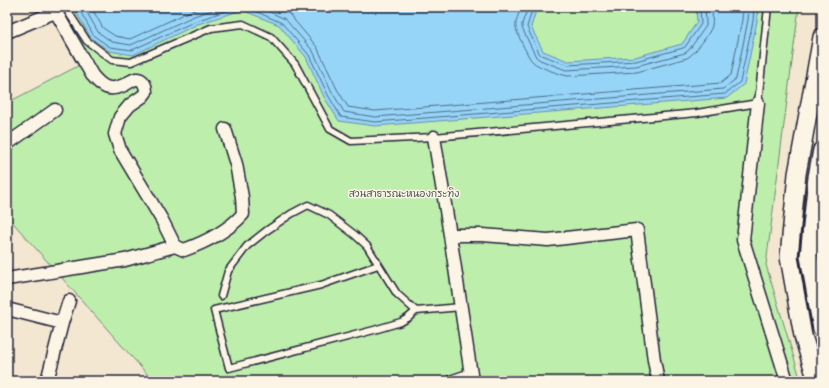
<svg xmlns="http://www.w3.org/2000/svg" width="829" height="388" viewBox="0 0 829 388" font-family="Pangolin,'Playpen Sans Thai',sans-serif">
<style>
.green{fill:#beeeac;stroke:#708874}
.water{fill:#96d5f8;stroke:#688dac}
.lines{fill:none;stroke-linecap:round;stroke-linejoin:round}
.shore{stroke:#506a87;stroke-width:1}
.lane-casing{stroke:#22223b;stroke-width:9}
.street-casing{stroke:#22223b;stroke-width:15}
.secondary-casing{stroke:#22223b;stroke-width:20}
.lane{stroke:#fcf5e5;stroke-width:6}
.street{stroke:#fcf5e5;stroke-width:12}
.secondary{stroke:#fcf5e5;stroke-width:17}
.labels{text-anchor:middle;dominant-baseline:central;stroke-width:3;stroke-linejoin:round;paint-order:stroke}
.park-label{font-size:10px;fill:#495557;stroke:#fcf5e5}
</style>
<rect width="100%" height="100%" fill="#f3e7d1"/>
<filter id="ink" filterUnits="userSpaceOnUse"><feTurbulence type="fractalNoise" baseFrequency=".025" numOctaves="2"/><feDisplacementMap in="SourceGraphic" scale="8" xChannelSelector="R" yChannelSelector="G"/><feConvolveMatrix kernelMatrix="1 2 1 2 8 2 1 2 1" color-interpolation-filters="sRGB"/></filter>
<g filter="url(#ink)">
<!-- green -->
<path class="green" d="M46,7H799L766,265L801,381H147V374L7,216V103L78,66Z"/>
<!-- water -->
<path class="water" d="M73,7H537L531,27L543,51L568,61L635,57L682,44L697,22L696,7H758L757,21L744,84L727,98L375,126L339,121L324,97L306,57L279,25L242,10L198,24L133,55L109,51L91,38Z"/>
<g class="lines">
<!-- shore -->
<path class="shore" d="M78,7L94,36L110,47L132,50L196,21L237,7
M84,7L98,32L112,42L131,45L194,16L221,7
M91,7L103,28L115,36L130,39L191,11L202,7
M246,7L282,23L309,55L328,95L341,117L375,122L725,94L740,82L753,21L754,7
M259,7L285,19L313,51L332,92L344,112L375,117L723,89L736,79L748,20L749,7
M274,7L289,14L317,47L337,89L348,107L375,111L721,83L731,75L742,20L743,7
M521,7C519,14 515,21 516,28C517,34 529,59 533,62C538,67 561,75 568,76L637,72L687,58C694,55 710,33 712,26C713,20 712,13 712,7
M528,7L522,24V28L536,57L540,60L566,70L636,66L685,53L689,50L706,26V22L705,7
M533,7L527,27L539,53L541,55L568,65L636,61L683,48L685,47L701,24L700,7"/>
<defs>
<path id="lane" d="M65,7L87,41L112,60L131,62L211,28L243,24L271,37L295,64L330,129L351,141L434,137L697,113L758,103L768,7
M378,265L321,285L214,310L229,368L374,330L401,322L408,318L416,311
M221,296L228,271L247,246L266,231L291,214L308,205L329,215L355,235L367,246L397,294L416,311L461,307"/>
<path id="street" d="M53,7L92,75C102,87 109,92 124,85C128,83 132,80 136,79C143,78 146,86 146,92L143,96L130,105L120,117L115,134L120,150L162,220L175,246L184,250C206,242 228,231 243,214L242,197L236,164L225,129
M7,32L55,12
M758,103L743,240L787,381
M434,137L450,235L472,381
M7,144L55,110
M450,235H482L548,240L637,230L654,360L658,381
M7,279L125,260L175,246
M7,309L62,323L47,381
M62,323L69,301
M453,381L471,375"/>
<path id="secondary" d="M822,150L817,177L809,256L822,329
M817,381L803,336L789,257L797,174L822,37"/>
</defs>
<!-- lane casing -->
<use href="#lane" class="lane-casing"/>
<!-- street casing -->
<use href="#street" class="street-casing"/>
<!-- secondary casing -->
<use href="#secondary" class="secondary-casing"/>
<!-- lane -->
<use href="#lane" class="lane"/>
<!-- street -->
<use href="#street" class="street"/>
<!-- secondary -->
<use href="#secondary" class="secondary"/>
</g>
</g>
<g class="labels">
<!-- park labels -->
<g class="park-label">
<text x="404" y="194">สวนสาธารณะหนองกระทิง</text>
</g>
</g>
<!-- margin -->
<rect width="829" height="388" fill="none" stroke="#fcf5e5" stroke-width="24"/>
<rect x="12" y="12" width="805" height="364" fill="none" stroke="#22223b" stroke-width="1.5" filter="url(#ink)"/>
</svg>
